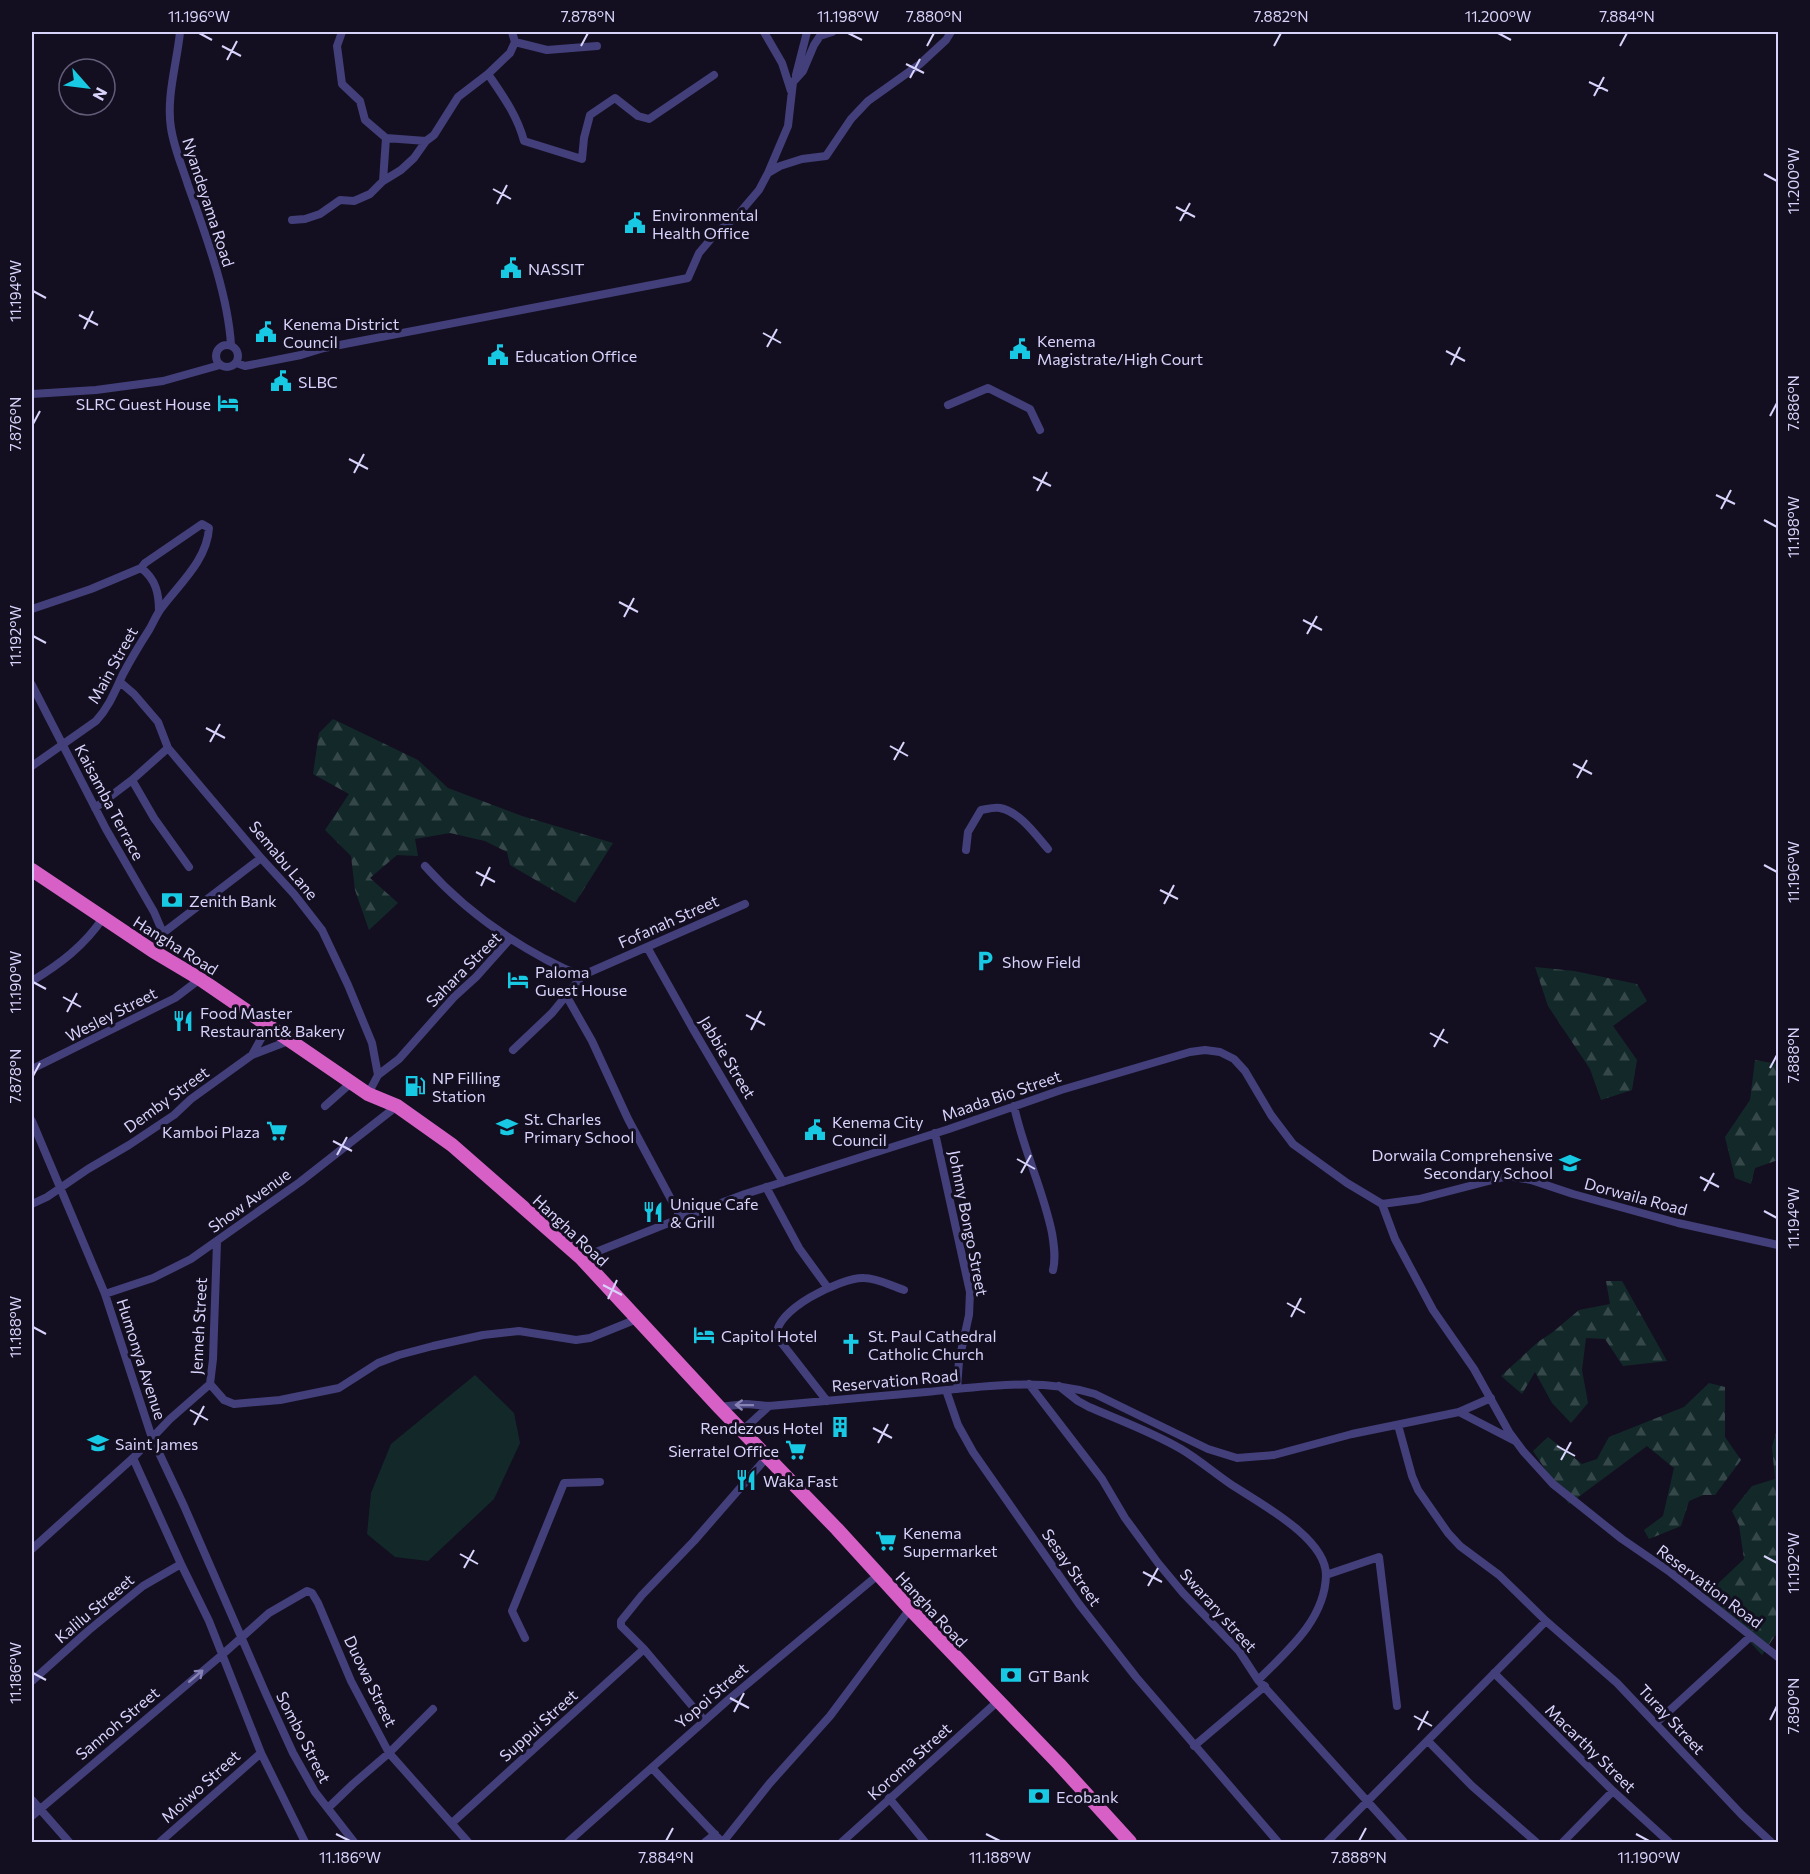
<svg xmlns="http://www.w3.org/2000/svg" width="1810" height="1874" viewBox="0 0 1810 1874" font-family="Commissioner,sans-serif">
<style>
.forest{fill:url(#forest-firs)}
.park{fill:#132929}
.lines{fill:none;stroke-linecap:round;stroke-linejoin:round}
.minor{stroke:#433f7a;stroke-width:8}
.trunk{stroke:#d660c6;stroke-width:14}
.oneway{stroke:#8682b4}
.ticks{fill:none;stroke:#d8d3fb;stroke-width:2}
.labels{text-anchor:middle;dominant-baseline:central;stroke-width:6;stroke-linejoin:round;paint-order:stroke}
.street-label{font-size:16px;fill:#d8d3fb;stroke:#130f20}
.poi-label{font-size:16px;fill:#d8d3fb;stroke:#130f20;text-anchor:start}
.neatline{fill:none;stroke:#d8d3fb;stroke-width:2}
.ticks-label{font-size:15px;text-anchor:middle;fill:#d8d3fb}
</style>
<defs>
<pattern id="forest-firs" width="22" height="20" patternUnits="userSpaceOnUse" patternTransform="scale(1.5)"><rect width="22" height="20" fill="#132929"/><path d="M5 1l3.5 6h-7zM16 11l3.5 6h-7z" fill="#354749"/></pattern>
</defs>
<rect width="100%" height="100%" fill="#130f20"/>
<!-- forest -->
<path class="forest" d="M333,719L418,760L448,788L522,816L613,843L575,903L510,865L507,852L485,841L450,833L415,839L418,856L397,855L370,878L398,903L369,930L355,890L351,856L325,830L349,794L313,774L319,733Z
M1535,967L1574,971L1637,984L1647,1001L1613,1026L1637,1060L1632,1090L1601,1100L1590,1069L1548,1006Z
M1755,1060L1778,1064V1160L1755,1168L1751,1184L1735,1178L1725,1137L1750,1100Z
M1606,1281H1622L1667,1361L1623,1366L1605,1339L1586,1338L1582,1370L1588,1403L1571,1423L1552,1403L1535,1372L1522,1394L1501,1376L1538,1342L1553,1332L1579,1310L1610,1304Z
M1709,1383L1725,1387V1437L1741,1460L1715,1495H1703L1689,1501L1681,1526L1649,1539L1644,1530L1663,1516L1674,1468L1647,1446L1569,1504L1533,1451L1548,1437L1582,1464L1597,1459L1609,1437L1684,1407Z
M1776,1433L1778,1434V1634L1775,1636L1762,1655L1706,1595L1744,1559L1739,1525L1732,1511L1752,1486L1775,1479L1772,1447Z"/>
<!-- park -->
<path class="park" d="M475,1375L514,1413L520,1443L494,1499L428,1561L395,1557L367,1534L371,1493L391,1444Z"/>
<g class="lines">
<!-- minor -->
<path class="minor" d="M180,32C177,63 166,97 171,128C174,148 182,166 188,185C205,233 228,294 231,345
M342,32L337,46L342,84L360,101L365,120L386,138
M512,32L515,42L547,50L597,46
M764,32L782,63L791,91
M515,42L510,53L488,74C503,96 517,115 524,141L582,159L584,138L590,115L615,98L638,116L649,119L714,75
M796,75L807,32
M768,173L788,126L793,82L803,71L814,45L820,36L832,32
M383,181L386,138L426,141
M292,220L305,219L320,214L340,200L354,201L370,194L383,181L401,170L414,158L426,141L434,135L458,97L488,74
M216 356a11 11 0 1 1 22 0a11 11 0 1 1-22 0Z
M236,363L245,366L301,355L324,348L688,278L699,253L716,233L736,217L759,190L768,173L780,166L802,159L826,156L851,119L868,101L920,64L946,40L951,32
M32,394L96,390L163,381L220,365
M948,405L988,388L1030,409L1040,430
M32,609L91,589L141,568C156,579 159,594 159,611
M120,682L134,694L158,722L168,748L261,858L294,894L322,930L348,985L372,1043L378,1075L368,1094
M32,685L106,829L154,912L163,933
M32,766L96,721C109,707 115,691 123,674C131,659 140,644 149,630C153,623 156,616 160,610C178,585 207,561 209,528L202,524L145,563L141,568
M132,780L154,818L189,867
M95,808L132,780L168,748
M966,850L968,832L981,810C987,809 994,807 1000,808C1020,812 1035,834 1048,849
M425,866C459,904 500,935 545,959C558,965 570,973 583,975
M647,947L693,1029L783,1182
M153,951L163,933L261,858
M32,981C60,964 84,946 103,918
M567,997L592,1041L628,1119L681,1218
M513,1050L552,1013L583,975L745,904
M252,1055L268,1026
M32,1069L175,998L200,979
M378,1075L399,1059L454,997L476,977L510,939
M325,1106L352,1082
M1014,1106C1023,1149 1043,1189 1052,1233C1054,1245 1056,1258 1053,1270
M32,1121L105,1294L152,1438L184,1506L266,1694L293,1753L315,1792L354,1842
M935,1133L970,1292L969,1315L959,1361L957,1389
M766,1187L799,1248L828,1288
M32,1204L47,1197L88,1169L129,1145L174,1115L191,1099L252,1055L291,1040
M1382,1204L1419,1199L1508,1176L1531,1180L1573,1194L1678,1223L1778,1245
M581,1258L681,1218L745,1194L949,1129L1061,1090L1190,1052L1205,1050L1220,1052L1234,1059L1245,1071L1271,1115L1293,1144L1347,1183L1382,1204L1395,1239L1433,1310L1474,1369L1509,1432L1523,1451L1553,1484L1622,1539L1670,1572L1778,1657
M105,1294L153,1278L191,1259L300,1182L397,1106
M210,1384L224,1400L234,1404L280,1400L339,1388L378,1363L399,1355L433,1346L483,1335L519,1331L576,1340L590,1338L637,1319
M1029,1384L1102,1479L1125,1518L1158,1563L1183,1593L1239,1651L1258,1680L1404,1842
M1059,1386L1078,1401L1089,1407C1119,1420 1152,1432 1181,1449C1198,1459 1213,1472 1229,1483C1257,1502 1326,1537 1326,1575C1325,1620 1287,1651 1258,1680
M946,1390L958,1425L973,1452L1079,1604L1136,1677L1278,1842
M827,1401L777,1337C772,1311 841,1277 864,1278C878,1278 891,1286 904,1290
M719,1407L746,1404L769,1406C821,1401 874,1397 926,1392C983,1387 1039,1377 1095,1394L1208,1449L1237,1458L1274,1455L1352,1434L1459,1412L1491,1398
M1459,1412L1515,1441
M1398,1425L1412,1476L1418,1490L1448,1533L1460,1546L1499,1575L1546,1621L1617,1683L1742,1815L1771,1842
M742,1431L769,1406
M133,1458L181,1564L209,1621L261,1753L305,1842
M32,1549L133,1458L170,1419L210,1384L213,1359L217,1242
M1326,1575L1379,1557L1397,1706
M525,1638L512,1611L564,1483L600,1482
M1494,1673L1613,1791L1669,1842
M32,1681L89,1630L143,1586L181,1564
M704,1720L644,1649L621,1626V1621L642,1595L694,1541L768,1456
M1656,1723L1751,1636
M1428,1741L1472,1786L1536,1842
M1194,1746L1265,1686
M652,1768L722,1842
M889,1798L925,1842
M32,1800L69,1842
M328,1808L353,1784L389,1753L433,1709
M32,1816L223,1654L269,1613L307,1591L312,1593L318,1603L351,1681L389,1753L468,1842
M452,1823L644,1649
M160,1842L261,1753
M568,1842L728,1700L878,1575
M705,1842L715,1834
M723,1842L770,1783L830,1716L910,1609
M842,1842L997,1702
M1327,1842L1546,1621
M1563,1842L1613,1791"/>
<!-- trunk -->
<path class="trunk" d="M32,870L153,951L200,979L368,1094L397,1106L452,1145L581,1258L719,1407L837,1529L910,1609L1059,1764L1130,1842"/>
</g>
<!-- one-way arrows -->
<defs><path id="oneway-shaft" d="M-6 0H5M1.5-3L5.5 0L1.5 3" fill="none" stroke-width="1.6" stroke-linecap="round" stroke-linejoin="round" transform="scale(1.5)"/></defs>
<g class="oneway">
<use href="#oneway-shaft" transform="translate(744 1405) rotate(-179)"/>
<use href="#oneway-shaft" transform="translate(196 1676) rotate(-40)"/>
</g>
<!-- ticks -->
<path class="ticks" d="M199,33L212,40M848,33L862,40M1498,33L1511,40M222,46L241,56M581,46L588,33M927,46L934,33M1274,46L1281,33M1620,46L1627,33M227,60L237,41M906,64L924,73M910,78L920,59M1589,82L1608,91M1594,96L1604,77M1764,174L1777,181M493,189L511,199M497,204L507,185M1176,207L1195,217M1180,221L1190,203M33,291L46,298M79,315L98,325M84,329L93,311M763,333L781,343M767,347L777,329M1446,351L1465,361M1451,365L1460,347M1770,416L1777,403M33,424L40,411M349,459L368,469M354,473L364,454M1033,477L1051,486M1037,491L1047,472M1716,495L1735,504M1721,509L1731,490M1764,520L1777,527M619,602L638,612M624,617L634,598M1303,620L1322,630M1307,634L1317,616M33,636L46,643M206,728L225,738M210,742L220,724M890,746L908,756M894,760L904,742M1573,764L1592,774M1577,778L1587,760M1764,865L1777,872M476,872L495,882M481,886L490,867M1160,890L1178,899M1164,904L1174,885M33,982L46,989M63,997L81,1007M67,1012L77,993M746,1015L765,1025M751,1030L761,1011M1430,1033L1448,1043M1434,1047L1444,1029M1770,1068L1777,1055M33,1076L40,1063M333,1141L352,1151M337,1155L347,1137M1017,1159L1035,1169M1021,1173L1031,1155M1700,1177L1719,1187M1704,1191L1714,1173M1764,1211L1777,1218M603,1285L622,1295M608,1299L617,1280M1287,1303L1305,1313M1291,1317L1301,1298M33,1327L46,1334M190,1410L208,1420M194,1425L204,1406M873,1428L892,1438M878,1443L888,1424M1557,1446L1575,1456M1561,1460L1571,1442M460,1554L478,1564M1764,1556L1777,1563M464,1568L474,1550M1143,1572L1162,1582M1148,1586L1158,1568M33,1673L46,1680M730,1698L749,1708M734,1712L744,1693M1414,1716L1432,1726M1770,1720L1777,1706M1418,1730L1428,1711M336,1834L350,1841M986,1834L1000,1841M1636,1834L1649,1841M666,1841L673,1828M1359,1841L1366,1828"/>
<!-- icons -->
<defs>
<symbol id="civic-bare" viewBox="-9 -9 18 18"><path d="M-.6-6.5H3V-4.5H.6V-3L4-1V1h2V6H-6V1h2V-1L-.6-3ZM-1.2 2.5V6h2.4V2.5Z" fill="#17c9e3" stroke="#130f20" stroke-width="2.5" paint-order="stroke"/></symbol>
<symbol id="hotel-bare" viewBox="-9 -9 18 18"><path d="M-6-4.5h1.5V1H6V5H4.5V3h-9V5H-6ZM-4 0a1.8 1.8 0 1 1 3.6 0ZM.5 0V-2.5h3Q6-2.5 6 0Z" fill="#17c9e3" stroke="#130f20" stroke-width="2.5" paint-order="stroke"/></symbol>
<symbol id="bank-bare" viewBox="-9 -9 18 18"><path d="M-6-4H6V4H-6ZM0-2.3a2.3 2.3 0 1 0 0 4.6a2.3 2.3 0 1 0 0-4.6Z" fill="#17c9e3" stroke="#130f20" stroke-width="2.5" paint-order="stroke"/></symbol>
<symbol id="parking-bare" viewBox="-9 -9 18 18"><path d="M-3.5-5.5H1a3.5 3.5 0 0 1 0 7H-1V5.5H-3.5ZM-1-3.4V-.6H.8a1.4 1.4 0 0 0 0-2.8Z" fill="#17c9e3" stroke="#130f20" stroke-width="2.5" paint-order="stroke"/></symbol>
<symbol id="restaurant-bare" viewBox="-9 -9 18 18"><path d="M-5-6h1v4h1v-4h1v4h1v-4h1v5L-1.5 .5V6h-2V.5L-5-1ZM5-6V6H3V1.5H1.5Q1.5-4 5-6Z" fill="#17c9e3" stroke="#130f20" stroke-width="2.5" paint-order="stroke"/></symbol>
<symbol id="fuel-bare" viewBox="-9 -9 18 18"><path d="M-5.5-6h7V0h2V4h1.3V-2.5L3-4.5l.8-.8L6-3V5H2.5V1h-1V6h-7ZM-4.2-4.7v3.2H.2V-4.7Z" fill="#17c9e3" stroke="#130f20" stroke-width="2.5" paint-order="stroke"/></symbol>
<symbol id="school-bare" viewBox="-9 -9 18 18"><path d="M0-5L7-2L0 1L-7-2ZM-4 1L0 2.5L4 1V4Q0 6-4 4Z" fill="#17c9e3" stroke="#130f20" stroke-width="2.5" paint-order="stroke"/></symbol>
<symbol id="supermarket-bare" viewBox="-9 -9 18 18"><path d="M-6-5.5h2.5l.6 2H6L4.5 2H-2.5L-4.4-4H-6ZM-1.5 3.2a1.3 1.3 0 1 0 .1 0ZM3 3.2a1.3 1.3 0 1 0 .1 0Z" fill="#17c9e3" stroke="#130f20" stroke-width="2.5" paint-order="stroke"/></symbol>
<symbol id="church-bare" viewBox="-9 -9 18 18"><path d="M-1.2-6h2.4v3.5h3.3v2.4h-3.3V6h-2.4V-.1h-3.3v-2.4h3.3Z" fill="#17c9e3" stroke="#130f20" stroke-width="2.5" paint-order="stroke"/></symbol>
<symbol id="building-bare" viewBox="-9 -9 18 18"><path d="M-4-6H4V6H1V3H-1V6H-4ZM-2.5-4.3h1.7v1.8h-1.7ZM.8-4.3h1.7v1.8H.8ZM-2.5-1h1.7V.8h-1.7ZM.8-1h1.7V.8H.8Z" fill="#17c9e3" stroke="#130f20" stroke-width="2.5" paint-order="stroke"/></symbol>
</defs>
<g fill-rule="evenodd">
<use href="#civic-bare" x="620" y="208" width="30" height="30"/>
<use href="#civic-bare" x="496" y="253" width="30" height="30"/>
<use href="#civic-bare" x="251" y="317" width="30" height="30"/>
<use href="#civic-bare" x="1005" y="334" width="30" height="30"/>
<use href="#civic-bare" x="483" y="340" width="30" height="30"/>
<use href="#civic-bare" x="266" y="366" width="30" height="30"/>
<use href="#hotel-bare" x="213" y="388" width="30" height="30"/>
<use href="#bank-bare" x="157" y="885" width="30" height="30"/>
<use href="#parking-bare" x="970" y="946" width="30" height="30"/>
<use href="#hotel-bare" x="503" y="965" width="30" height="30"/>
<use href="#restaurant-bare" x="168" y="1006" width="30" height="30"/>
<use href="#fuel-bare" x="400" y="1071" width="30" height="30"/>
<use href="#school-bare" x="492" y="1112" width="30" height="30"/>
<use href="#civic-bare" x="800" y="1115" width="30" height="30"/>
<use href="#supermarket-bare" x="262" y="1116" width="30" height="30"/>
<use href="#school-bare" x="1555" y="1148" width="30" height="30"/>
<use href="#restaurant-bare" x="638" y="1197" width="30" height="30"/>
<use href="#hotel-bare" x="689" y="1320" width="30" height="30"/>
<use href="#church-bare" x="836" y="1329" width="30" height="30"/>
<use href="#building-bare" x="825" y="1412" width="30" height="30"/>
<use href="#school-bare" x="83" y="1428" width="30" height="30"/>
<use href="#supermarket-bare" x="781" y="1435" width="30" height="30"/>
<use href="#restaurant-bare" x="731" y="1465" width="30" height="30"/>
<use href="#supermarket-bare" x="871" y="1526" width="30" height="30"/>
<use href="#bank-bare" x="996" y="1660" width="30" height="30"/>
<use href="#bank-bare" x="1024" y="1781" width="30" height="30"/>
</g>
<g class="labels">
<!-- street labels -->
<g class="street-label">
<text transform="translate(209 202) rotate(72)">Nyandeyama Road</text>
<text transform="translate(112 665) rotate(-61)">Main Street</text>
<text transform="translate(110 802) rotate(62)">Kaisamba Terrace</text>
<text transform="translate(284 860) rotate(50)">Semabu Lane</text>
<text transform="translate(668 921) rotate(-24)">Fofanah Street</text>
<text transform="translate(176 945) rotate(32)">Hangha Road</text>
<text transform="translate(463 969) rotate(-45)">Sahara Street</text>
<text transform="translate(111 1014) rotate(-27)">Wesley Street</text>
<text transform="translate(728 1057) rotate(59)">Jabbie Street</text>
<text transform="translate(1001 1095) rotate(-19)">Maada Bio Street</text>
<text transform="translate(166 1099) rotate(-36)">Demby Street</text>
<text transform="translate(1636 1196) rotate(15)">Dorwaila Road</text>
<text transform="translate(249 1200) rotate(-36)">Show Avenue</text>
<text transform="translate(969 1223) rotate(79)">Johnny Bongo Street</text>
<text transform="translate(571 1230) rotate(43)">Hangha Road</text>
<text transform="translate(198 1326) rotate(-87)">Jenneh Street</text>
<text transform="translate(142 1359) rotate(72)">Humonya Avenue</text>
<text transform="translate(895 1380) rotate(-5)">Reservation Road</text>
<text transform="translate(1072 1567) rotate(55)">Sesay Street</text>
<text transform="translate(1710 1586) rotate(37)">Reservation Road</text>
<text transform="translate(94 1608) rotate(-40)">Kalilu Streeet</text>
<text transform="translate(932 1609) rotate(47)">Hangha Road</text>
<text transform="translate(1219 1610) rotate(48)">Swarary street</text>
<text transform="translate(371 1681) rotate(64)">Duowa Street</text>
<text transform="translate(711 1695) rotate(-41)">Yopoi Street</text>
<text transform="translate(1672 1719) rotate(47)">Turay Street</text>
<text transform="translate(117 1723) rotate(-40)">Sannoh Street</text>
<text transform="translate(538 1725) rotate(-42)">Suppui Street</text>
<text transform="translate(304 1737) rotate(63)">Sombo Street</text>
<text transform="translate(1591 1748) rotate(44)">Macarthy Street</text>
<text transform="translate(909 1761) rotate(-42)">Koroma Street</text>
<text transform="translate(200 1786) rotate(-42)">Moiwo Street</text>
</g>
<!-- poi labels -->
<g class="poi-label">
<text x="652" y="214">Environmental<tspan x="652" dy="18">Health Office</tspan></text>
<text x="528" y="268">NASSIT</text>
<text x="283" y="323">Kenema District<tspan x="283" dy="18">Council</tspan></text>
<text x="1037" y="340">Kenema<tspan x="1037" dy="18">Magistrate/High Court</tspan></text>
<text x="515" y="355">Education Office</text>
<text x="298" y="381">SLBC</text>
<text x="211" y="403" text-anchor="end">SLRC Guest House</text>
<text x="189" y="900">Zenith Bank</text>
<text x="1002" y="961">Show Field</text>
<text x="535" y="971">Paloma<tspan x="535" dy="18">Guest House</tspan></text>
<text x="200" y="1012">Food Master<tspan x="200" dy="18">Restaurant&amp; Bakery</tspan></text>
<text x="432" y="1077">NP Filling<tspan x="432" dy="18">Station</tspan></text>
<text x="524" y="1118">St. Charles<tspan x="524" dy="18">Primary School</tspan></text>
<text x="832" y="1121">Kenema City<tspan x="832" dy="18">Council</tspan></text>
<text x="260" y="1131" text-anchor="end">Kamboi Plaza</text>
<text x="1553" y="1154" text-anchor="end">Dorwaila Comprehensive<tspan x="1553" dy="18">Secondary School</tspan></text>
<text x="670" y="1203">Unique Cafe<tspan x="670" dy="18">&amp; Grill</tspan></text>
<text x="721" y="1335">Capitol Hotel</text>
<text x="868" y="1335">St. Paul Cathedral<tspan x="868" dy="18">Catholic Church</tspan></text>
<text x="823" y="1427" text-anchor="end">Rendezous Hotel</text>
<text x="115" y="1443">Saint James</text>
<text x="779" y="1450" text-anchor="end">Sierratel Office</text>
<text x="763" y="1480">Waka Fast</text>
<text x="903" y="1532">Kenema<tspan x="903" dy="18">Supermarket</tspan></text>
<text x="1028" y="1675">GT Bank</text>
<text x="1056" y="1796">Ecobank</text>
</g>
</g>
<!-- border -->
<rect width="1810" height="1874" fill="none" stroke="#130f20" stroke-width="66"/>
<!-- north arrow -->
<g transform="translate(87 87) rotate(118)"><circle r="28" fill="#130f20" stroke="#625d78" stroke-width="1.5"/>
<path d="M0-4.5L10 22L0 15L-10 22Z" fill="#17c9e3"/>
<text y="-9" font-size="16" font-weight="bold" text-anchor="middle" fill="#d8d3fb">N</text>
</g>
<rect x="33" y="33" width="1744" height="1808" class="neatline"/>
<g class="ticks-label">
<text x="199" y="22">11.196°W</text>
<text x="588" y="22">7.878°N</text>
<text x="848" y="22">11.198°W</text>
<text x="934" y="22">7.880°N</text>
<text x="1281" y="22">7.882°N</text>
<text x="1498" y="22">11.200°W</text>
<text x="1627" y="22">7.884°N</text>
<text transform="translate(1794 181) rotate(-90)" y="5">11.200°W</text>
<text transform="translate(16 291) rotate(-90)" y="5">11.194°W</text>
<text transform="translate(1794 403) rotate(-90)" y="5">7.886°N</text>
<text transform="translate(16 424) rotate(-90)" y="5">7.876°N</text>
<text transform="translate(1794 527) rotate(-90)" y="5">11.198°W</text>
<text transform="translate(16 636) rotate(-90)" y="5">11.192°W</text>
<text transform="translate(1794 872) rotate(-90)" y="5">11.196°W</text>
<text transform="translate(16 982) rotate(-90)" y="5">11.190°W</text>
<text transform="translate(1794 1055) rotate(-90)" y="5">7.888°N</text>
<text transform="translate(16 1076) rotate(-90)" y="5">7.878°N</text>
<text transform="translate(1794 1218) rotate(-90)" y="5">11.194°W</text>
<text transform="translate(16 1327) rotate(-90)" y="5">11.188°W</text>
<text transform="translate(1794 1563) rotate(-90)" y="5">11.192°W</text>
<text transform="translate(16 1673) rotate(-90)" y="5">11.186°W</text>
<text transform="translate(1794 1706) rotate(-90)" y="5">7.890°N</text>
<text x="350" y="1863">11.186°W</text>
<text x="666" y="1863">7.884°N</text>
<text x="1000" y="1863">11.188°W</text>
<text x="1359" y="1863">7.888°N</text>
<text x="1649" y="1863">11.190°W</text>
</g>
</svg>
